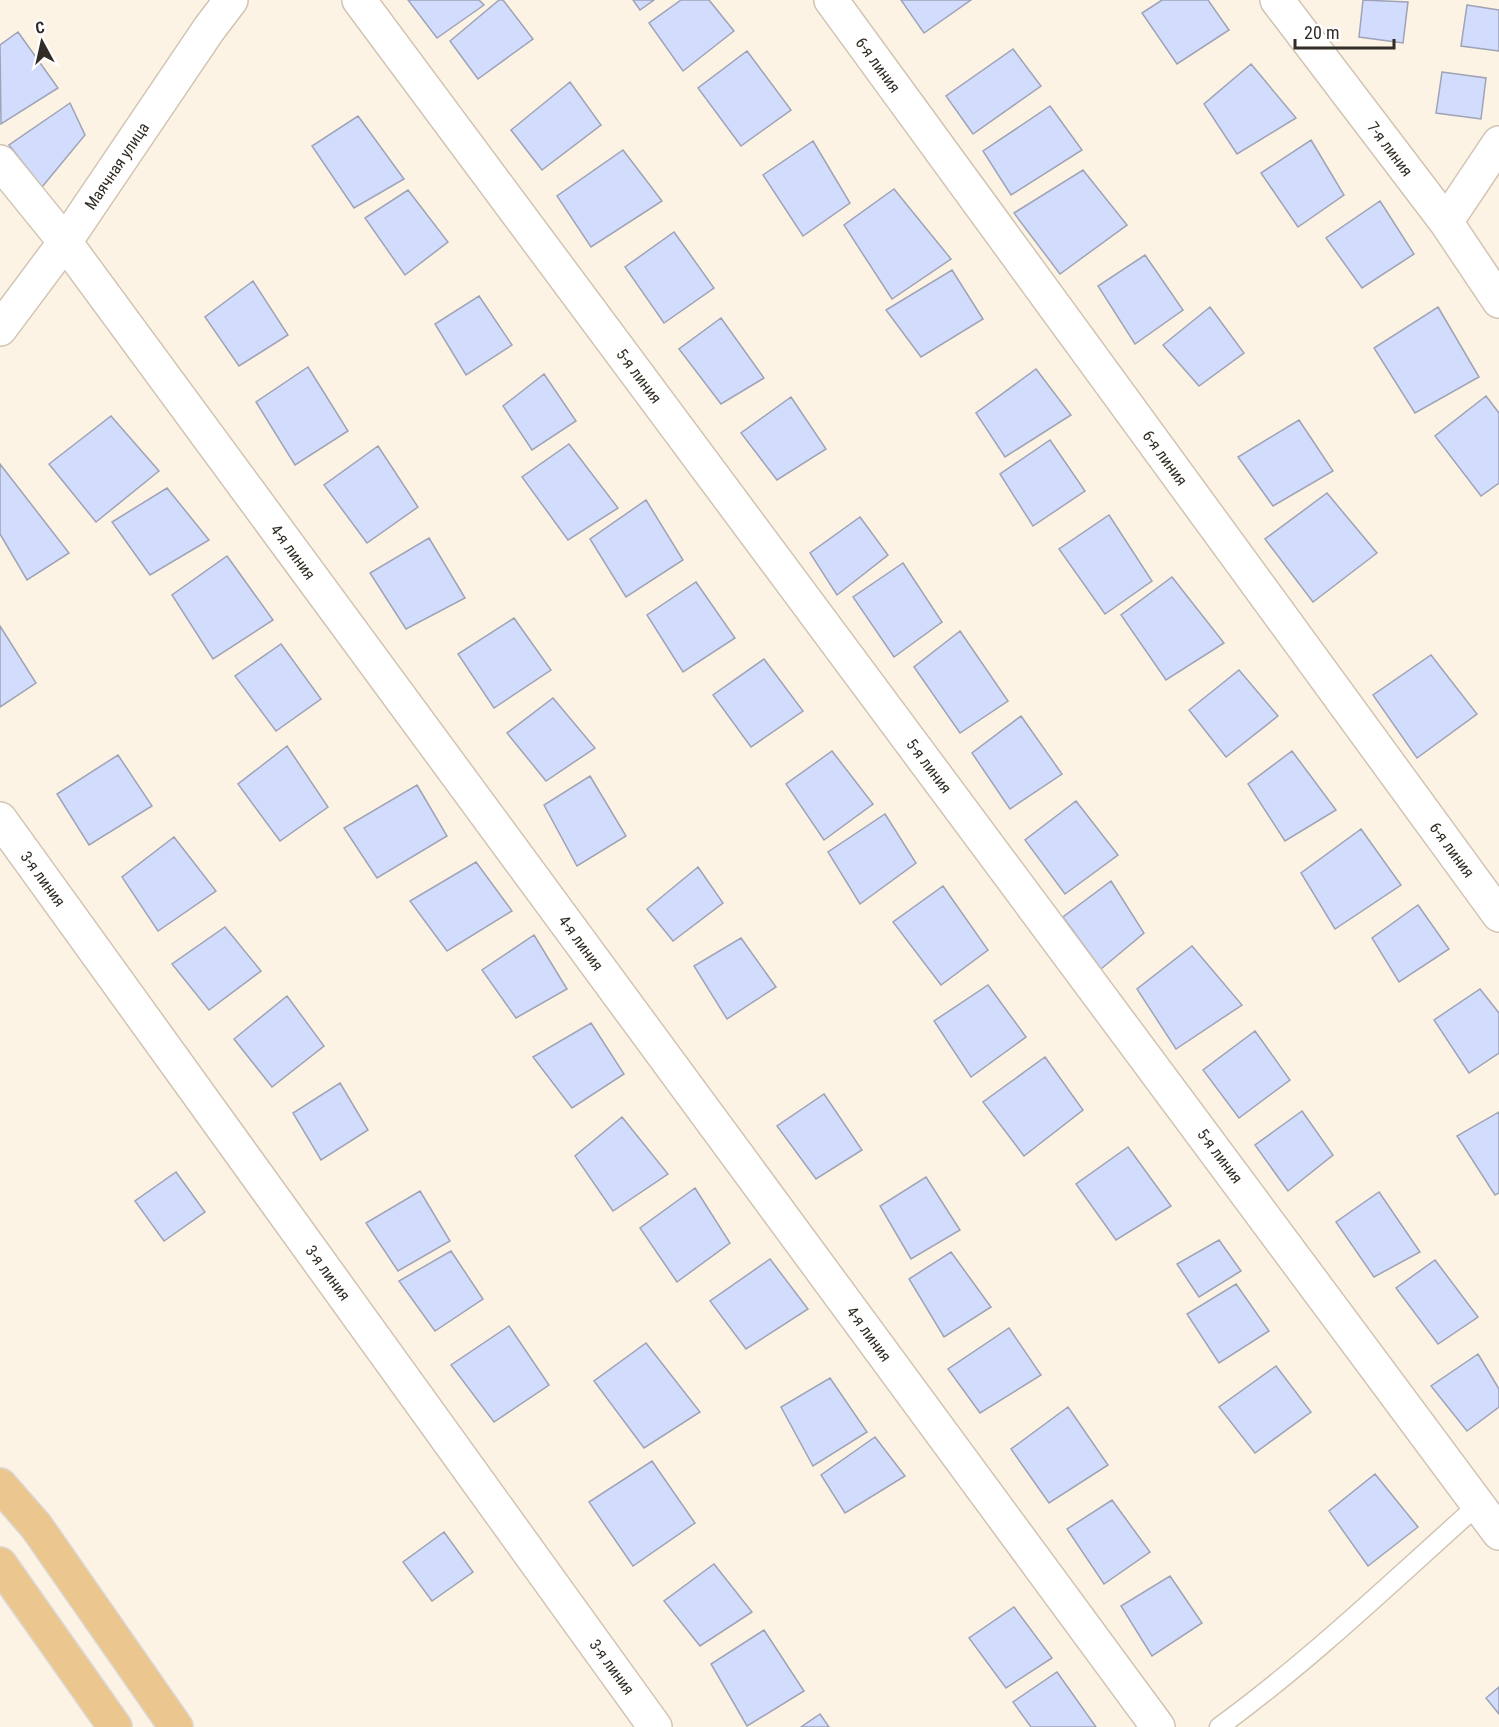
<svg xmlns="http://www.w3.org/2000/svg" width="1499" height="1727" viewBox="0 0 1499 1727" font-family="'Roboto Condensed',sans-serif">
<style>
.building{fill:#d2dcfd;stroke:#9ea3b6;stroke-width:1.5}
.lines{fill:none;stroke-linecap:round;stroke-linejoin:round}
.service-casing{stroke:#d1c4b3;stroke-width:21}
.minor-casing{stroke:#d1c4b3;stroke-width:36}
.primary-casing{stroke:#dad9d8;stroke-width:36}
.service{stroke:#fff;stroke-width:18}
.minor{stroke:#fff;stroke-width:33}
.primary{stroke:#ebc78f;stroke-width:33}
.labels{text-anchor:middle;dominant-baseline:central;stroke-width:6;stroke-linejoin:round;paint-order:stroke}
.street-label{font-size:16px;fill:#322d26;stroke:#fff}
</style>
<rect width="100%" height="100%" fill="#fdf3e5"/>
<!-- building -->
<path class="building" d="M408,0H479L484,5L437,38Z
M499,0H503L533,39L478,79L450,41Z
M633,0H654L640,10Z
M681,0H709L734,31L683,71L649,23Z
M901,0H971L924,33Z
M1162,0H1208L1229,30L1177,64L1142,13Z
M1363,0L1408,2L1403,43L1359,37Z
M1467,5L1499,10V51L1461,46Z
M18,32L58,88L1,124L0,45Z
M1013,49L1041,86L973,134L946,96Z
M747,51L791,110L741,146L698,88Z
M1251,64L1296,118L1237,154L1204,104Z
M1442,72L1486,78L1481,119L1436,113Z
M570,82L601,125L542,170L511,130Z
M70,103L85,135L42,187L9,145Z
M1050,106L1082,150L1011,195L983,151Z
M358,116L404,179L354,208L312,146Z
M1311,140L1344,195L1298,227L1261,173Z
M813,141L850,203L803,236L763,175Z
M623,150L662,201L591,247L557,196Z
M1083,170L1127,225L1060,274L1014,213Z
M894,189L951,259L892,299L844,225Z
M408,190L448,242L405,275L365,218Z
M1380,201L1414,254L1362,288L1326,238Z
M674,232L714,288L664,323L625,267Z
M1145,255L1183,310L1135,344L1098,286Z
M952,270L983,319L921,357L886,310Z
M253,281L288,335L239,366L205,317Z
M479,296L512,345L466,375L435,324Z
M1210,307L1244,353L1199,386L1163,345Z
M1438,307L1479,377L1415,413L1374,348Z
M721,318L764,378L721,404L679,349Z
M308,367L348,431L295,465L256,402Z
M1036,369L1071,415L1005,457L976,413Z
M544,374L576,421L532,450L503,406Z
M1486,396L1499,413V483L1481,496L1435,436Z
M791,397L826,449L777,480L741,433Z
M111,416L159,471L96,522L49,464Z
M1299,420L1333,471L1273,506L1238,457Z
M1050,440L1085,491L1033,526L1000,474Z
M569,444L618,508L568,540L522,477Z
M378,446L418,507L367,543L324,485Z
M0,464L69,553L27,580L0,534Z
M167,488L209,540L150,575L112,522Z
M1327,493L1377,553L1313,602L1265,539Z
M646,500L683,560L626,597L590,539Z
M1109,515L1152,581L1105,614L1059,549Z
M860,517L888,555L837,595L810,553Z
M429,538L465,598L406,629L370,573Z
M227,556L273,620L213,659L172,595Z
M903,563L942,622L894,657L853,597Z
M1172,577L1224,643L1166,680L1121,615Z
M696,582L735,638L683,672L647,615Z
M514,618L551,670L494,708L458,654Z
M0,626L36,683L0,707Z
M960,631L1008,701L960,733L914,667Z
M281,644L321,699L276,731L235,676Z
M1431,655L1477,714L1417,758L1373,695Z
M764,659L803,711L751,747L713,695Z
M1239,670L1278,716L1226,757L1189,710Z
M553,698L595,748L546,781L507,733Z
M1021,716L1062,774L1010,809L972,753Z
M287,746L328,807L280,841L238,784Z
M832,751L873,804L824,840L786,784Z
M1292,751L1336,810L1285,841L1248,784Z
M118,755L152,806L89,845L57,794Z
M590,776L626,836L577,866L544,805Z
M417,785L447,836L377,878L344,828Z
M1076,801L1118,855L1065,894L1025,840Z
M885,814L916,863L860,904L828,852Z
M1361,829L1401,885L1335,929L1301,873Z
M174,837L216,891L158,931L122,877Z
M476,862L512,911L447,951L410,901Z
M698,867L723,903L673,941L647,909Z
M1111,881L1144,933L1101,969L1063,917Z
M943,886L988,950L941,985L893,922Z
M1418,905L1449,949L1399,982L1372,938Z
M225,927L261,971L209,1010L172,964Z
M534,935L567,989L516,1018L482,970Z
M741,938L776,987L727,1019L694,966Z
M1192,946L1242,1005L1176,1049L1137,989Z
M988,985L1026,1037L971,1077L934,1021Z
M1480,989L1499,1013V1053L1469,1073L1434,1020Z
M287,996L324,1046L272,1087L234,1039Z
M591,1023L624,1074L572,1108L533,1057Z
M1255,1031L1290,1080L1239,1118L1203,1070Z
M1045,1057L1083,1110L1024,1156L983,1102Z
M340,1083L368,1130L321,1160L293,1113Z
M824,1094L862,1150L816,1179L777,1126Z
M1302,1111L1333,1155L1288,1191L1255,1145Z
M1499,1112V1193L1495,1195L1457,1136Z
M622,1117L668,1174L613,1211L575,1156Z
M1128,1147L1171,1206L1116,1240L1076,1184Z
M176,1172L205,1212L164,1241L135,1201Z
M926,1177L960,1230L911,1259L880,1206Z
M695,1188L730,1243L677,1282L640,1228Z
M420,1191L450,1241L398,1271L366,1223Z
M1379,1192L1420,1252L1374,1277L1336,1222Z
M1219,1240L1241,1271L1199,1297L1177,1264Z
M451,1251L483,1299L435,1331L399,1281Z
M951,1252L991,1307L944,1337L909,1279Z
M770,1259L808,1309L746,1349L710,1301Z
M1435,1260L1478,1317L1438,1344L1396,1288Z
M1236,1284L1269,1331L1219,1363L1187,1314Z
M509,1326L549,1385L494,1422L451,1365Z
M1009,1328L1041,1375L980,1413L948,1369Z
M646,1343L700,1412L644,1448L594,1381Z
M1478,1354L1499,1389V1407L1467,1431L1431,1386Z
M1276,1366L1311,1412L1255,1453L1219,1407Z
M830,1378L867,1432L813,1466L781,1407Z
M1068,1407L1108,1465L1049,1503L1011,1449Z
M875,1437L905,1476L845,1513L821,1475Z
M652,1461L695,1523L633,1566L589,1502Z
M1375,1474L1418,1527L1368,1566L1329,1511Z
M1112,1500L1150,1552L1104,1584L1067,1529Z
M444,1532L473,1572L432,1601L403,1562Z
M714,1564L752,1612L700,1646L664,1601Z
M1170,1576L1202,1623L1152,1656L1121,1606Z
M1014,1607L1052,1658L1006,1688L969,1638Z
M764,1630L804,1691L747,1726L711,1664Z
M1057,1672L1096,1727H1031L1013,1702Z
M1499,1687V1714L1486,1698Z
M820,1714L829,1727H801Z"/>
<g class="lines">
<defs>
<path id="service" d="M1219,1727C1311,1660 1394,1580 1479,1504"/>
<path id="minor" d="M359,0L1499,1533
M831,0L1499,915
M1277,0L1446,222L1499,301
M0,162L65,242L1158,1727
M1446,222L1499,143
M0,329L65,242L209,29L231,0
M0,819L655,1727"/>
<path id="primary" d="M0,1485L36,1526L176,1727
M0,1564L115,1727"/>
</defs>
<!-- service casing -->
<use href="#service" class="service-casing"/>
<!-- minor casing -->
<use href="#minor" class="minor-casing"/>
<!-- primary casing -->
<use href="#primary" class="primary-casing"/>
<!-- service -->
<use href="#service" class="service"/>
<!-- minor -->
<use href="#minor" class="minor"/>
<!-- primary -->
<use href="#primary" class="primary"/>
</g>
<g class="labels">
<!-- street labels -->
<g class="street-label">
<text transform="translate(878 65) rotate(54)">6-я линия</text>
<text transform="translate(1390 149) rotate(53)">7-я линия</text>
<text transform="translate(117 166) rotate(-56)">Маячная улица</text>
<text transform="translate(639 376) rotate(53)">5-я линия</text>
<text transform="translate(1165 458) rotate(54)">6-я линия</text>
<text transform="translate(293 552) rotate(54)">4-я линия</text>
<text transform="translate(929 766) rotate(53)">5-я линия</text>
<text transform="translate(1452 850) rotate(54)">6-я линия</text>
<text transform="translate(43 879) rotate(54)">3-я линия</text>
<text transform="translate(581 943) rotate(54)">4-я линия</text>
<text transform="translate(1220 1156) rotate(53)">5-я линия</text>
<text transform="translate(328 1273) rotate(54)">3-я линия</text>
<text transform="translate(869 1334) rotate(54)">4-я линия</text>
<text transform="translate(612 1667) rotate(54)">3-я линия</text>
</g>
</g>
<!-- north arrow -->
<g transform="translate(42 42) rotate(352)" stroke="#ffffff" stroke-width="4.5" paint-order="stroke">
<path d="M0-4.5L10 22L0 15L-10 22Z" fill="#322d26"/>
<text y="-9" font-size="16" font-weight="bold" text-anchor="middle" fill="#322d26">С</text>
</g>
<!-- scale -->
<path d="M1295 39v9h99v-9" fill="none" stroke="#322d26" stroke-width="3"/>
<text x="1304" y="39" font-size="18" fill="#322d26" stroke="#ffffff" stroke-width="4.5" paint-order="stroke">20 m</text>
</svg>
